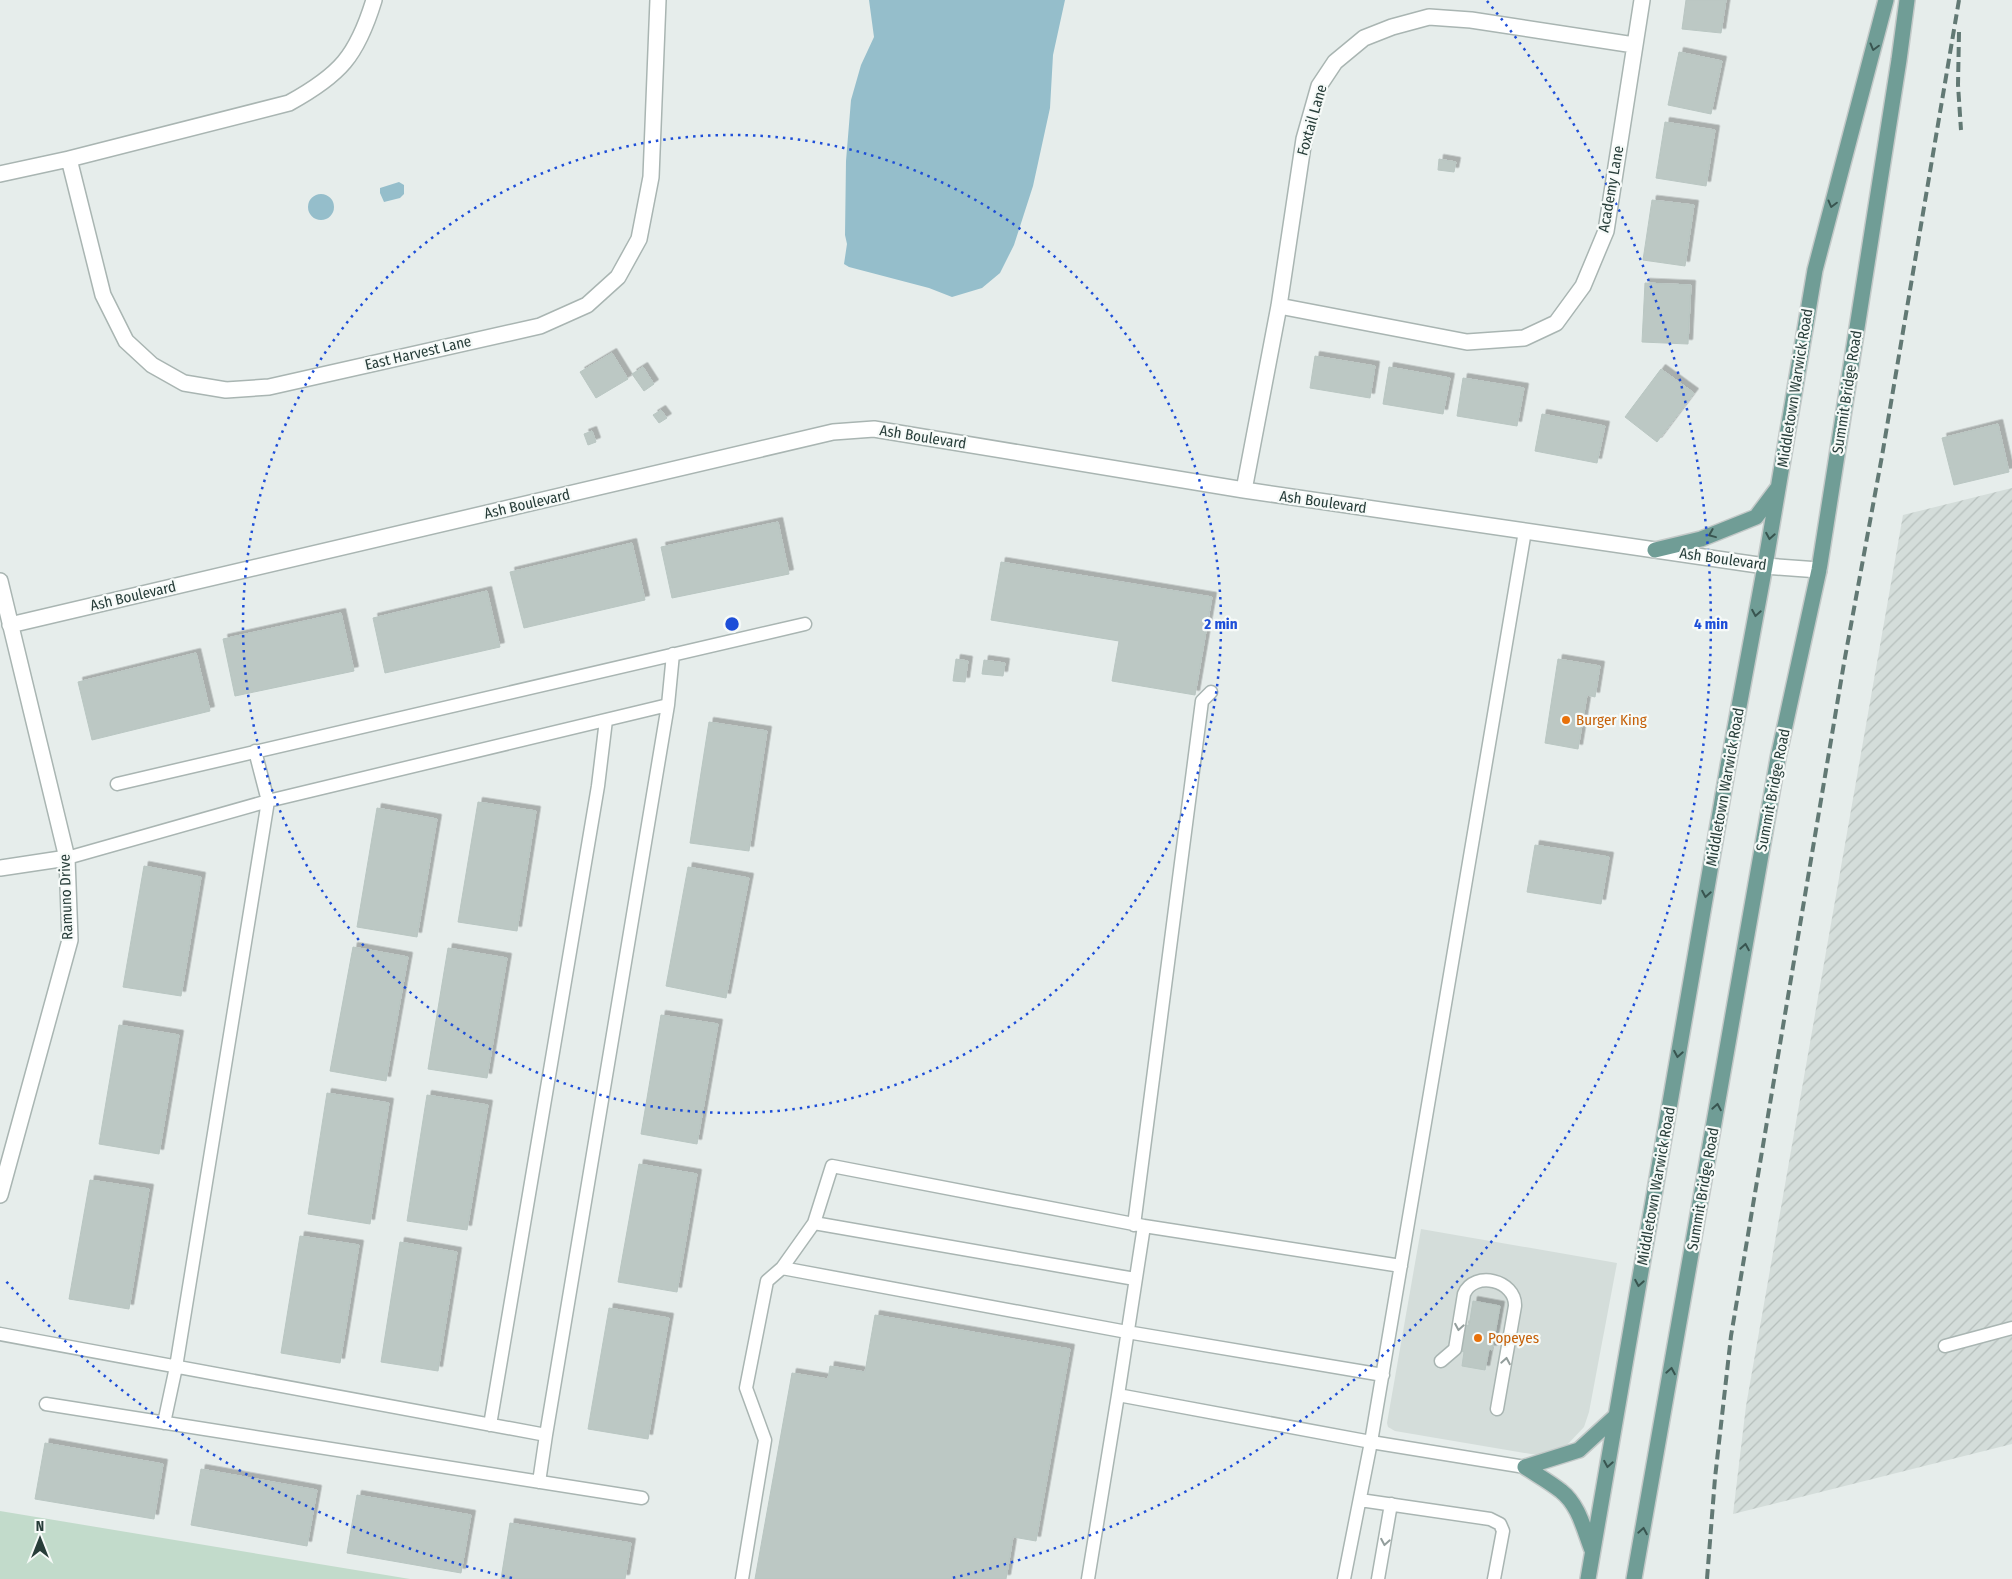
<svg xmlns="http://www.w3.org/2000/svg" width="2012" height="1579" viewBox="0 0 2012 1579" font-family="'Fira Sans Condensed',sans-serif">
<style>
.built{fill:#d4ddda}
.industrial{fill:url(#industrial-furrows)}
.green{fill:#c2dbcb}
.water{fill:#95becb}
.building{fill:#bcc8c4;stroke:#b9c6c2;filter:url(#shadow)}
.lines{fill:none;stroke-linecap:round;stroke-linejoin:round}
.lane-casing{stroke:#a9b5b2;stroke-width:15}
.street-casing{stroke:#a9b5b2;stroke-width:18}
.primary-casing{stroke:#c3c9c8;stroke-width:18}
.lane{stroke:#fff;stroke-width:12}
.street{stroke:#fff;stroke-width:15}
.primary{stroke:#709d96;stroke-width:15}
.rail{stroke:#627974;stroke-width:4;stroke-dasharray:10 5;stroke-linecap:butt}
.oneway{stroke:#395550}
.oneway2{stroke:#939e9c}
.ring{fill:none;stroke:#1d4ed8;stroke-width:2.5;stroke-dasharray:2.5 5}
.food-dot{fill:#e8710a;stroke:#f6faf8;stroke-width:2}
.labels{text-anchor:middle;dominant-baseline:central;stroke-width:4.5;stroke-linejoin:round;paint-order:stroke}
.street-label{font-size:15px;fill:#273d39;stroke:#f6faf8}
.food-label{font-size:15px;fill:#c56008;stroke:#f6faf8;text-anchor:start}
.centre{fill:#1d4ed8;stroke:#f6faf8;stroke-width:2.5}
.ring-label{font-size:15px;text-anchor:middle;font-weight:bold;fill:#1d4ed8;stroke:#f6faf8;stroke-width:4.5;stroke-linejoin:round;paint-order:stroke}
</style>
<defs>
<pattern id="industrial-furrows" width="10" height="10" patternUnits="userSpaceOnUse" patternTransform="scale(1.25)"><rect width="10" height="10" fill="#d4ddda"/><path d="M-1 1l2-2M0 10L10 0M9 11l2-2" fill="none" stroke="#b6bfbc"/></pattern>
<filter id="shadow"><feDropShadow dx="4.5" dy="-4.5" stdDeviation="0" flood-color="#0004"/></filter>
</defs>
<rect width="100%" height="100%" fill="#e6edeb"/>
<!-- built -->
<path class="built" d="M1421,1229L1617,1263L1589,1412L1584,1427L1567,1445L1557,1451L1540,1455L1531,1454L1395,1431L1388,1427L1387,1423Z"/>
<!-- industrial -->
<path class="industrial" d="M2012,488V1444L1733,1514L1746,1406L1903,515Z"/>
<!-- green -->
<path class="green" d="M0,1511L410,1579H0Z"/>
<!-- water -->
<path class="water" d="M869,0H1065L1053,55L1050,108L1033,186L1014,245L1000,273L982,288L952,297L929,288L849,267L844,264L847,244L845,235L846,161L851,100L861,65L874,37Z
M399,182L404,185V194L400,198L384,202L380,193V188Z
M308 207a13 13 0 1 1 26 0a13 13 0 1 1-26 0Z"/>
<!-- building -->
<path class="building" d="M1686,0H1726L1721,33L1682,29Z
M1679,52L1722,61L1711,114L1668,105Z
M1665,122L1715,130L1706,186L1656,178Z
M1439,159L1456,162L1454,172L1438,170Z
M1652,200L1694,205L1685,266L1643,260Z
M1645,283L1691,285L1688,344L1642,342Z
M612,353L628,379L596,398L580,372Z
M1315,356L1375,366L1370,398L1310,388Z
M643,367L654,384L644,391L632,374Z
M1389,367L1450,378L1443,414L1383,404Z
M1661,369L1694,393L1657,442L1625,417Z
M1463,378L1524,388L1517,426L1457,416Z
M661,410L667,418L659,423L653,415Z
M1542,414L1605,426L1597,463L1535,451Z
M1998,424L2009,472L1954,485L1942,438Z
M592,431L596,442L588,445L584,434Z
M778,522L789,574L672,598L661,547Z
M632,543L645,600L524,628L510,572Z
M1001,562L1212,597L1195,695L1112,681L1119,641L991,620Z
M487,591L500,647L385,673L373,618Z
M341,613L354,671L235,696L223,639Z
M196,653L210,711L92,740L78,682Z
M956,659L968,661L965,682L953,681Z
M1558,659L1600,666L1595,697L1587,695L1578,749L1545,743Z
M984,660L1005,663L1003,676L982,674Z
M709,722L767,731L749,851L690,843Z
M478,802L536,811L517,931L458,922Z
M377,808L437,819L417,937L357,927Z
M1535,845L1609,857L1601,904L1527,892Z
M144,866L201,877L181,996L123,987Z
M688,867L749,878L726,998L666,986Z
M353,947L408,957L386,1081L330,1071Z
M448,948L507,958L487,1078L428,1069Z
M661,1015L718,1024L697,1144L641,1134Z
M119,1025L179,1035L159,1154L99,1144Z
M327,1093L389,1103L370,1224L308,1214Z
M427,1095L488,1105L467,1230L407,1221Z
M639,1164L697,1174L677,1292L618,1282Z
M90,1180L149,1189L129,1309L69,1299Z
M300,1236L359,1245L340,1363L281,1353Z
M400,1242L457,1252L438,1371L381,1362Z
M1473,1301L1500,1306L1492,1350L1489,1349L1485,1370L1462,1366L1464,1352L1461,1351L1465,1325L1469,1326Z
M609,1308L669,1318L648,1439L588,1429Z
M875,1315L1070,1349L1036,1541L1013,1537L1006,1579H755L792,1373L828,1379L830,1366L865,1372Z
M45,1443L163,1464L154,1519L35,1499Z
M201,1469L317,1490L307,1546L191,1525Z
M357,1495L471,1515L461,1573L347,1553Z
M510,1523L631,1543L625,1579H501Z"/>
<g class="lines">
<defs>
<path id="lane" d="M117,784L805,624
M67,858L268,801L668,705
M814,1223L1135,1279
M1134,1225L1202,701L1211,692
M782,1268L814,1223L832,1166L1144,1226
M0,1334L546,1435L539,1482
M1945,1346L2012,1328
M1441,1361L1455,1349L1464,1294C1474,1270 1516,1280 1515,1306L1497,1409
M1118,1395L1144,1226L1401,1266
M46,1404L642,1498
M164,1423L176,1367L268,801L255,751
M490,1425L598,786L606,720
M546,1435L668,705L673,654
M1360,1500L1490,1519L1500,1524L1503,1531L1494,1579
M742,1579L765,1440L746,1388L767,1281L782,1268L1127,1332L1383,1375
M1088,1579L1118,1395L1371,1442L1525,1467
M1344,1579L1371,1442L1525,531
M1378,1579L1391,1504"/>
<path id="street" d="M374,0C357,56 340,75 289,103L69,159L103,295L126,341L152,365L184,383L226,390L269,387L540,326L587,305L618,277L639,239L651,177L658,0
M0,174L69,159
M1279,306L1467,342L1524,338L1556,323L1583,286L1606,231L1642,0
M1244,490L1279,306L1304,139L1319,86L1335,62L1364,38L1392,27L1429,17L1471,20L1634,45
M0,581L67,858L70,940L0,1195
M10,625L833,432L874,429L1244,490L1765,566L1819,570
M0,868L67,858"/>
<path id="primary" d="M1655,550L1701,539L1756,517L1777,489
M1525,1467C1537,1475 1550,1482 1561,1491C1579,1505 1584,1530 1592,1550
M1525,1467L1579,1450L1616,1416
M1588,1579L1728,766L1765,566L1815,270L1886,0
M1634,1579L1778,758L1819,570L1899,60L1907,0"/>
</defs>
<!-- lane casing -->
<use href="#lane" class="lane-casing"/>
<!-- street casing -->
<use href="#street" class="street-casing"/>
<!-- primary casing -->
<use href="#primary" class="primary-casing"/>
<!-- lane -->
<use href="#lane" class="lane"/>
<!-- street -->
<use href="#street" class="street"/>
<!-- primary -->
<use href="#primary" class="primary"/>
<!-- rail -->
<path class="rail" d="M1959,32L1958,85L1961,130
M1707,1579L1715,1478L1731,1336L1844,663L1882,456L1959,0"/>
</g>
<!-- one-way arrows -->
<defs><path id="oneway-chevron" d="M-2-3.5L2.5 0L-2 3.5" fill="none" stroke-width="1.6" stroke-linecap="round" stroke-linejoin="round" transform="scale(1.25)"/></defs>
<g class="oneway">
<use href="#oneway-chevron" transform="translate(1874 47) rotate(105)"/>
<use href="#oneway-chevron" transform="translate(1832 204) rotate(105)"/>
<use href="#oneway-chevron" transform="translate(1712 534) rotate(158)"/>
<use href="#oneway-chevron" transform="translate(1770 536) rotate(100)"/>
<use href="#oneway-chevron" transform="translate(1756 613) rotate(100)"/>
<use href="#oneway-chevron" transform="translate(1706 894) rotate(100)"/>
<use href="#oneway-chevron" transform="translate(1745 947) rotate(-80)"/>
<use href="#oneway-chevron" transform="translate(1678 1054) rotate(100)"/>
<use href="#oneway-chevron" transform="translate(1717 1107) rotate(-80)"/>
<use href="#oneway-chevron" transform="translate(1639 1283) rotate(100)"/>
<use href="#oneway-chevron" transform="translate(1671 1371) rotate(-80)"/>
<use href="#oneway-chevron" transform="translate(1608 1464) rotate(100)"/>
<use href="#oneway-chevron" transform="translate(1643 1531) rotate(-80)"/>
</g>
<g class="oneway2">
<use href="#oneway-chevron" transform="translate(1459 1327) rotate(100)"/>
<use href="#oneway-chevron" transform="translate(1506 1361) rotate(-80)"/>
<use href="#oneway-chevron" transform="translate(1385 1542) rotate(100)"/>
</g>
<!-- distance rings -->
<g class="ring">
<circle cx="732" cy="624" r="489"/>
<path d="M512 1578A979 979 0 0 1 4 1279M1487 1A979 979 0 0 1 952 1578"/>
</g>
<!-- markers -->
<g class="food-dot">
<circle cx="1566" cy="720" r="5"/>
<circle cx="1478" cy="1338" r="5"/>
</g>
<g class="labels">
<!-- street labels -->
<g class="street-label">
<text transform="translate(1312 120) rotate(-74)">Foxtail Lane</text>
<text transform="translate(1611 189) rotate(-80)">Academy Lane</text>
<text transform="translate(418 353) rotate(-13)">East Harvest Lane</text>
<text transform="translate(1795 388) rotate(-81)">Middletown Warwick Road</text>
<text transform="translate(1847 392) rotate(-81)">Summit Bridge Road</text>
<text transform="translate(923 437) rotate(9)">Ash Boulevard</text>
<text transform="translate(1323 502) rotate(8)">Ash Boulevard</text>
<text transform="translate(527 504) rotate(-13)">Ash Boulevard</text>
<text transform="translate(1723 559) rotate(8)">Ash Boulevard</text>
<text transform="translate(133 596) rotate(-13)">Ash Boulevard</text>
<text transform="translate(1725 787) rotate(-80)">Middletown Warwick Road</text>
<text transform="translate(1773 790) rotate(-79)">Summit Bridge Road</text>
<text transform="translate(66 897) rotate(-92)">Ramuno Drive</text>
<text transform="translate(1656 1186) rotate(-80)">Middletown Warwick Road</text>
<text transform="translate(1703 1189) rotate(-80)">Summit Bridge Road</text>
</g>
<!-- food labels -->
<g class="food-label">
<text x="1576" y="720">Burger King</text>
<text x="1488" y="1338">Popeyes</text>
</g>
</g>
<circle cx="732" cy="624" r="8" class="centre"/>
<g class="ring-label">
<text x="1221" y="629">2 min</text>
<text x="1711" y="629">4 min</text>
</g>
<!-- north arrow -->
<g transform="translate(40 1539)" stroke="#f6faf8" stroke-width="4" paint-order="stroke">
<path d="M0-4L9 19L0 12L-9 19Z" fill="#273d39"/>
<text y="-8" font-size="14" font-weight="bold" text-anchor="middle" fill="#273d39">N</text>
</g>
</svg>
